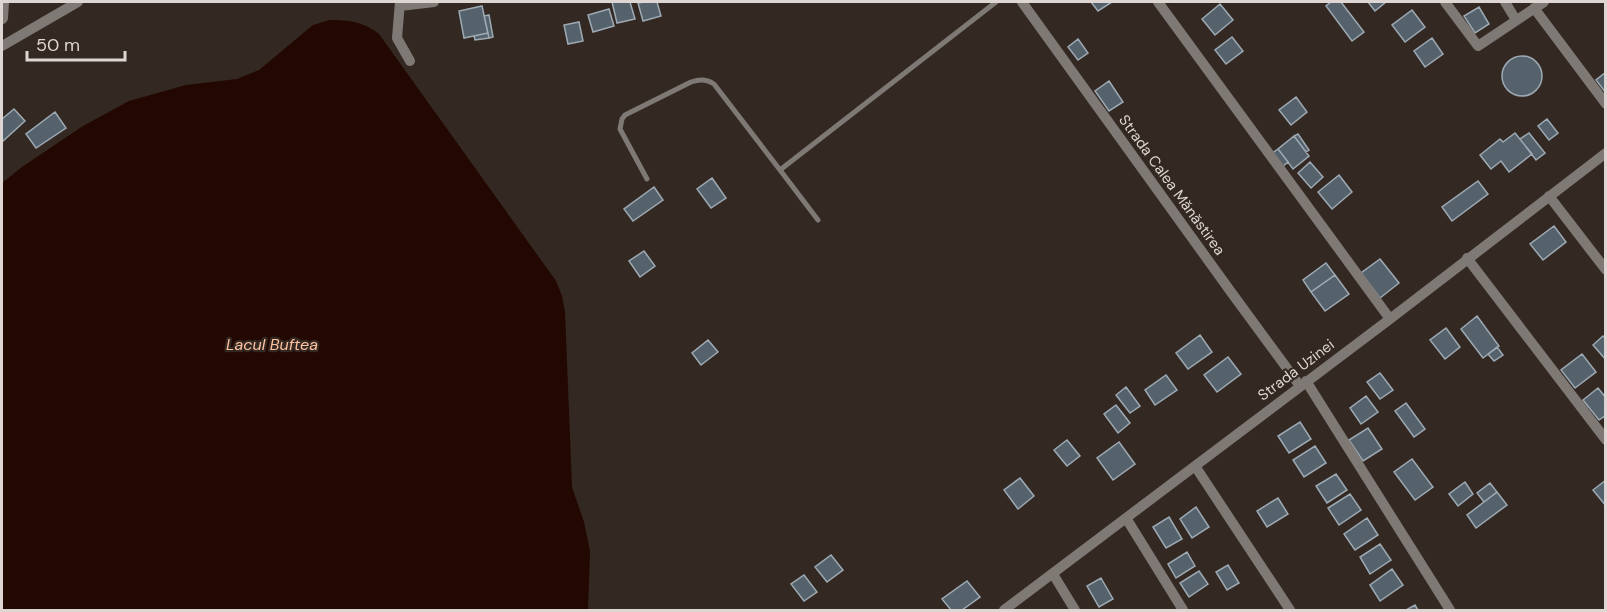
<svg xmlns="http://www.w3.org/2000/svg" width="1607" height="612" viewBox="0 0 1607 612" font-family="'DM Sans',sans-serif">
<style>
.water{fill:#220800}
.building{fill:#55616b;stroke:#9daab4;stroke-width:1.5}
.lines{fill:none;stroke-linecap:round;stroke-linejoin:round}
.service{stroke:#7f7975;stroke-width:5}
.minor{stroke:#7f7975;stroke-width:10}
.tertiary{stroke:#7f7975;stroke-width:12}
.labels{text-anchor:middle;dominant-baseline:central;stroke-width:4.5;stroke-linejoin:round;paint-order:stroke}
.street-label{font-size:15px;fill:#ded6d2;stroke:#342822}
.water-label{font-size:16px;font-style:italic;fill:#fec2a0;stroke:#342822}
</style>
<rect width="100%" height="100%" fill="#342822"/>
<!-- water -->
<path class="water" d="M330,20C350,20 364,22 379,34L556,281L562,296L565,312L572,487L584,522L590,551L588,610H2V183L22,167L83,126L129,101L186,85L237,79L259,70L313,25Z"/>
<!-- building -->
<path class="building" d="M612,2H630L635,19L617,23Z
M644,2H657L661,16L643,21L638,3Z
M1091,2H1112L1098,11Z
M1331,2H1341L1364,32L1352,41L1326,6Z
M1368,2H1386L1375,11Z
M1220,4L1233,20L1215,35L1202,19Z
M482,6L488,33L464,38L459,11Z
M1479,7L1489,24L1475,33L1464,16Z
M609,9L614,26L593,32L588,15Z
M1412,10L1425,27L1405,42L1392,25Z
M489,15L493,37L489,38L484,16Z
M579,22L583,41L568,44L564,25Z
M488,33L489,38L475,40L474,36Z
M1232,37L1243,51L1226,64L1215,50Z
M1432,38L1443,54L1425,67L1414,51Z
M1078,39L1088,53L1078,60L1068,47Z
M1502 76a20 20 0 1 1 40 0a20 20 0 1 1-40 0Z
M1606,72V93L1596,80Z
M1109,81L1123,102L1109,111L1095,91Z
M1296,97L1307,112L1291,125L1279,110Z
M14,109L25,121L3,141L2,139V119Z
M55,112L66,128L36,148L26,134Z
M1547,119L1558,133L1549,140L1538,126Z
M1515,133L1532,154L1509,172L1501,161L1491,169L1480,155L1500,139L1503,142Z
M1529,133L1545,153L1536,160L1520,139Z
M1298,134L1309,150L1306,152L1294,136Z
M1294,136L1309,156L1293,169L1278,149Z
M1278,149L1288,162L1282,167L1271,154Z
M1310,162L1323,177L1311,188L1298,173Z
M1339,175L1352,192L1332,209L1318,192Z
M712,178L726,198L711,208L697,189Z
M1478,181L1488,194L1452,221L1442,207Z
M654,187L663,200L633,221L624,209Z
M1554,226L1566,242L1543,260L1530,244Z
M644,251L655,266L640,277L629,261Z
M1380,259L1399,283L1380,298L1361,273Z
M1326,263L1335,275L1311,292L1303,280Z
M1335,275L1349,294L1325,311L1311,292Z
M1477,316L1499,346L1483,358L1461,329Z
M1446,328L1460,347L1445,359L1430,340Z
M1200,335L1212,352L1188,369L1176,353Z
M1603,336L1606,339V360L1593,345Z
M708,340L718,352L701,365L692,353Z
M1497,347L1503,355L1494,361L1488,354Z
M1582,354L1596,372L1575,388L1561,370Z
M1228,357L1241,374L1217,392L1204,375Z
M1380,373L1393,390L1380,399L1367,382Z
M1166,375L1177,390L1155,405L1145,390Z
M1126,387L1140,406L1130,413L1116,395Z
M1598,388L1606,398V415L1599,420L1583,400Z
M1366,396L1378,412L1361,424L1350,408Z
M1406,403L1425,429L1414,437L1395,411Z
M1116,405L1130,423L1118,433L1104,414Z
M1300,422L1311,439L1289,453L1278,436Z
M1368,428L1382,449L1363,461L1349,440Z
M1067,440L1080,456L1067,466L1054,450Z
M1119,442L1135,464L1113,480L1097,458Z
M1315,446L1326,463L1304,477L1293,460Z
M1412,459L1433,487L1415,500L1394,472Z
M1336,474L1347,490L1327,503L1316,486Z
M1020,478L1034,496L1018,509L1004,490Z
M1606,480V506L1593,490Z
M1465,482L1473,494L1458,506L1449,494Z
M1490,483L1497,492L1484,502L1477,493Z
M1497,492L1507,505L1476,528L1467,515Z
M1350,494L1361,510L1339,525L1328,508Z
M1278,498L1288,514L1267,527L1257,511Z
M1196,507L1209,527L1192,538L1180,519Z
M1169,517L1182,539L1166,548L1153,527Z
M1367,518L1378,535L1355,550L1344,534Z
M1380,544L1391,560L1370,574L1360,557Z
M1187,552L1195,566L1176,578L1168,564Z
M831,555L843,570L827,582L815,567Z
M1228,565L1239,583L1227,590L1216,572Z
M1392,569L1403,585L1380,601L1370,585Z
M1199,571L1208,584L1189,597L1180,583Z
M804,575L817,592L804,601L791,584Z
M1101,578L1113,599L1099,607L1087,586Z
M967,581L980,597L962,610H951L942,599Z
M1415,605L1418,610H1406Z"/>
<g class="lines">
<!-- service -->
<path class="service" d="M780,170L818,220
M647,179L620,129L622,119L625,115L691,82C700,79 706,79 714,84L780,170L996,2"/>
<!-- minor -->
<path class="minor" d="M400,2L397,38L410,61
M1022,2L1231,292L1300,386
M1158,2L1390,319
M1445,2L1478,46L1544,2
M1505,2L1516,20
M400,6L434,2
M1534,8L1606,104
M2,46L78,2
M1549,196L1606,270
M1467,258L1606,440
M1306,381L1450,610
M1195,466L1290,610
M1126,518L1183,610
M1053,574L1075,610
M1004,610L1390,319L1606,153"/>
<!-- tertiary -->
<path class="tertiary" d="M2,18L3,2"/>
</g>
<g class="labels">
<!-- street labels -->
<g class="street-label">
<text transform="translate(1172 185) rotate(54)">Strada Calea Mănăstirea</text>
<text transform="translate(1296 370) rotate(-37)">Strada Uzinei</text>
</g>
<!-- water labels -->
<g class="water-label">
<text x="272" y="344">Lacul Buftea</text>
</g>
</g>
<!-- border -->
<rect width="1607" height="612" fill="none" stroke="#ded6d2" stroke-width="6"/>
<!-- scale -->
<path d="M27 51v9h98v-9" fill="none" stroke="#ded6d2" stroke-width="3"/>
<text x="36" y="51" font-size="18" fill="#ded6d2" stroke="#342822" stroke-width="4.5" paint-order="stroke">50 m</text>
</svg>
